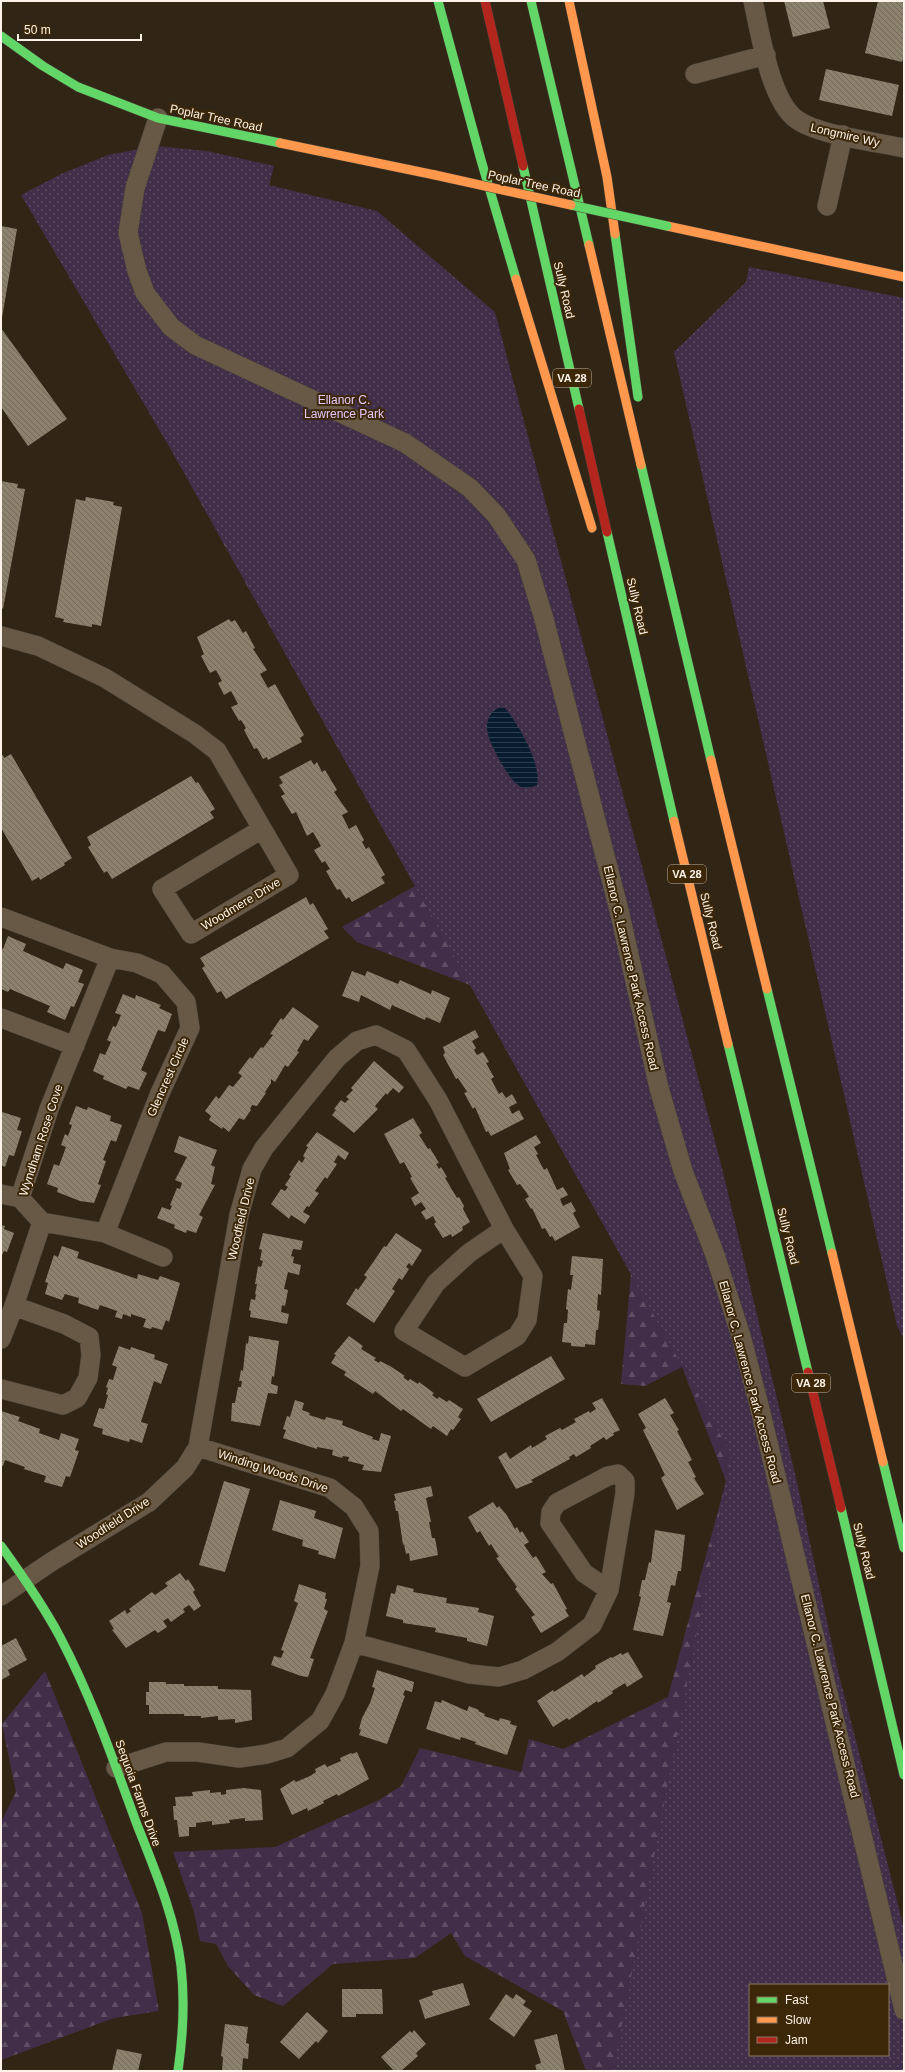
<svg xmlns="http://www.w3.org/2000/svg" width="905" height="2072" viewBox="0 0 905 2072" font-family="Helvetica,sans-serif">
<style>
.forest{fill:url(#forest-firs)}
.park{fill:url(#park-dots);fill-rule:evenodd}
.water{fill:url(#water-rules)}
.building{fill:url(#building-back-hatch)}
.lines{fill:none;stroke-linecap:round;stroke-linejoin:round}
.street-casing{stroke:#494137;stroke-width:20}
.fast-casing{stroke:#494137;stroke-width:10}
.slow-casing{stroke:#494137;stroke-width:10}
.jam-casing{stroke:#494137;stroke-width:10}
.street{stroke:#685947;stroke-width:19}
.fast{stroke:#63d668;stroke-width:9}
.slow{stroke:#ff974d;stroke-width:9}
.jam{stroke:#b3261e;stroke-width:9}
.fast-bridge-casing{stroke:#494137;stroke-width:10;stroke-linecap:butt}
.slow-bridge-casing{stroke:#494137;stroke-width:10;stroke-linecap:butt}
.fast-bridge{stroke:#63d668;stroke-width:9}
.slow-bridge{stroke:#ff974d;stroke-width:9}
.labels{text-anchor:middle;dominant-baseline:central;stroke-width:4;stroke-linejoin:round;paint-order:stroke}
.shield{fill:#3d2709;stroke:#c3b5a4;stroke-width:1}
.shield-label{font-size:11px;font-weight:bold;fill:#fcf2e7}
.street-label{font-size:12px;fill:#fcf2e7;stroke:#3d2709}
.park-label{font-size:12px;fill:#e3c7f8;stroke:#3d2709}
</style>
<defs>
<pattern id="forest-firs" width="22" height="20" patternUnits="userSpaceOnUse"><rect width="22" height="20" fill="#412f49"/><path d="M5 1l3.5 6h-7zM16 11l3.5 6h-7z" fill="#5d4e63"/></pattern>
<pattern id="park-dots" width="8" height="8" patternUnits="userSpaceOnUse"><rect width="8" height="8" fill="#412f49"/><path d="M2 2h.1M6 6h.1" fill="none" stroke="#5d4e63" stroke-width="1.8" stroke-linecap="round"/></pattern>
<pattern id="water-rules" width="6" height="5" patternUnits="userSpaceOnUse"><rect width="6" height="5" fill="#081c30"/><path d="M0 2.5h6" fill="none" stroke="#2d3d4e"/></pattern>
<pattern id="building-back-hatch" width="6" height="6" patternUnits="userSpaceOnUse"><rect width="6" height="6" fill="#8b816c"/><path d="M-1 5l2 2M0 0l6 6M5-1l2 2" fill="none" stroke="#726b5c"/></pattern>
</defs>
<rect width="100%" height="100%" fill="#312515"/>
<!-- forest -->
<path class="forest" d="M175,405L734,1421L750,1985L677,2071H586L563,2011L465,1956L451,1933L415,1958L333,1964L283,2006L254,1995L228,1966L216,1944L200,1941L194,1912L173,1852L275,1847L379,1800L401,1786L420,1748L521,1772L529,1739L563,1749L668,1697L726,1481L682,1367L645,1386L621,1384L631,1274L470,985L357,942L342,927L415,886L174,455Z
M45,1671L142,1913L159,2011L114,2018L1,2060V1822L16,1792L2,1724Z"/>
<!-- park -->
<path class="park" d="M156,146L207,151L274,166L269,185L377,211L495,312L721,1164L796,1478L836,1663L904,1928V2071H613L731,1454L197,494L21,195L61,174L108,155ZM750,1985H888V2055H750Z
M749,267L904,298V1339L897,1326L674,352L746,282Z"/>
<!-- water -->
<path class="water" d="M500,707L505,708C518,723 542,765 537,785C532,787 527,789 522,787C510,784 486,739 487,727C487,718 491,711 500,707Z"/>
<!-- building -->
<path class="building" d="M784,1H823L830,28L793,37Z
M878,1H904V55L902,62L865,53Z
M826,69L899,85L892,116L819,100Z
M1,226L17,229L2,318H1Z
M1,328L67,419L28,446L1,407Z
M1,481L18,484L17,488L25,489L3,609L1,608Z
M86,497L114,502L113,505L122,507L101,626L92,624V627L63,622L64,619L55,617L76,499L85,501Z
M229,619L231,622L235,620L243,633L246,631L255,648L253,649L267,670L260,674L268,688L275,684L304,735L300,738L302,742L268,760L267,757L263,759L257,748L254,749L244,730L246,728L241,720L239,721L231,707L238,704L231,691L224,695L218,683L222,681L216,670L210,673L201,656L204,654L197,637Z
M11,754L72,858L64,863L65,865L40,880L39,877L32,881L1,828V756L3,755L4,758Z
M311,760L314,765L317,762L322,772L325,770L337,790L334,792L348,812L342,815L349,829L356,825L364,840L362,842L366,849L369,847L385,875L381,877L385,883L352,902L349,897L346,899L340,889L337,890L326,871L330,869L325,861L322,863L314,850L321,846L313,832L307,836L296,812L292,814L281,796L285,794L279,785L283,783L279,777Z
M191,776L196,783L198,782L215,809L210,812L214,818L112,879L107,871L104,873L88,847L91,845L87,837Z
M306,897L310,905L313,903L328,929L324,931L329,938L226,999L221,991L217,993L202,968L205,966L200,958Z
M8,936L26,944L23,951L63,969L66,963L83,970L78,982L84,984L74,1007L71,1006L65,1020L47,1012L50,1006L10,989L8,992L1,989V948L3,949Z
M352,971L365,976L367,971L398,984L400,980L431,994L432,990L450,998L440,1023L426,1017L425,1020L392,1005L390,1010L361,995L359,1002L342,996Z
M123,994L135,999L136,995L161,1005L159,1008L172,1014L165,1032L158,1030L141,1070L147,1073L139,1090L128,1086L126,1089L103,1079L104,1076L93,1071L100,1053L105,1055L111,1042L107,1040L113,1026L116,1027L121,1015L115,1013Z
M293,1007L319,1026L308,1041L304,1039L297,1051L299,1052L288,1067L285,1065L275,1082L271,1079V1083L265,1092L266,1093L257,1106L252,1105L250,1109L251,1110L244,1120L239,1118L229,1132L223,1127L222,1129L209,1120L211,1116L205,1111L216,1096L219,1099L229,1085L233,1087L242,1076L238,1073L250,1057L252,1059L261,1047L263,1048L273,1035L270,1034L281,1018L283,1020Z
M475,1030L479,1037L472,1041L476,1048L474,1050L477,1055L483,1052L489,1062L486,1063L494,1077L491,1079L499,1094L502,1092L506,1098L512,1094L517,1103L509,1107L512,1114L519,1110L524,1119L491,1136L488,1131L486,1132L475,1107L473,1109L464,1093L467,1092L464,1087L458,1078L456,1079L443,1055L445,1053L443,1047Z
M374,1061L404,1087L399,1093L393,1088L387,1095L386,1093L375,1106L378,1109L354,1133L332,1115L336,1110L334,1109L341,1100L345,1103L349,1099L346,1097L353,1090L351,1088Z
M76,1106L87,1110L88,1107L111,1116L110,1121L122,1125L116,1142L111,1140L103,1160L106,1161L98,1184L101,1185L94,1203L80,1201L57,1192L58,1188L47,1184L54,1164L59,1166L66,1147L61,1145L65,1134L68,1136L72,1125L69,1124Z
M2,1112L21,1118L17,1130L22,1131L14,1156L9,1155L5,1167L1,1165Z
M413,1118L422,1133L419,1135L428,1149L430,1148L439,1163L436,1164L439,1169L441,1167L447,1177L445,1178L457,1198L459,1197L464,1206L463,1209L470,1222L462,1227L463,1230L452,1237L451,1234L443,1238L434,1224L436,1222L433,1216L426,1220L421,1212L426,1209L421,1202L415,1206L411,1198L419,1193L410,1178L412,1177L404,1162L400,1164L384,1134Z
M317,1132L349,1153L345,1160L338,1155L334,1162L337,1164L327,1179L325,1177L315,1191L319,1193L309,1207L307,1206L303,1212L310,1216L305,1224L291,1215L289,1219L271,1204L281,1189L285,1191L288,1187L285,1185L291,1176L289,1175L299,1160L302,1163L305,1158L303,1156L308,1147L306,1146Z
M536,1135L541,1143L534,1147L538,1154L536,1155L544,1170L547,1168L557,1190L563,1187L568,1195L560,1199L563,1206L571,1202L576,1211L573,1213L580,1227L555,1241L552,1236L550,1237L545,1228L542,1229L532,1208L531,1209L525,1199L529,1197L526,1192L520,1184L517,1185L508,1170L510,1169L504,1153Z
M179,1136L217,1150L211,1165L215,1167L211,1184L215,1185L199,1215L203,1217L196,1233L187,1230L186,1233L174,1228L175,1225L157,1218L162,1207L170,1210L172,1206L170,1205L177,1188L180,1189L182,1183L175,1180L187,1157L174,1152Z
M1,1225L5,1226L4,1229L14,1233L7,1252L4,1251L1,1257Z
M263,1233L303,1241L301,1250L293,1249L291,1256L294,1257L293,1263L301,1265L299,1275L288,1272L284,1289L288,1290L285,1306L282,1305L281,1312L289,1314L287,1324L250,1317L251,1311L249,1310L251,1299L255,1300L256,1295L255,1294L257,1284H255L258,1266L261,1267L263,1261L260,1260L262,1250L259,1249Z
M396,1233L422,1250L412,1266L409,1263L406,1267L409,1269L402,1280L399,1278L392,1289L395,1291L374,1323L346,1304L356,1288L358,1290L367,1277L364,1275L374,1261L384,1246L386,1247Z
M62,1246L79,1252L77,1258L137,1279L138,1274L158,1280L160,1276L180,1283L169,1322L166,1320L162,1330L152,1327L151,1329L143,1327L146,1319L131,1314V1317L123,1314L122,1319L115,1317L117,1311L100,1305L98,1310L78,1303L79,1298L65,1294L62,1300L45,1294L48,1283L45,1282L54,1255L58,1257Z
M572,1256L603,1259L601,1295L598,1294L597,1310L600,1311L598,1330H596L595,1345L585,1344V1347L571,1346V1343L562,1342L564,1323H567L568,1310L566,1309L568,1289L571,1290L573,1275H570Z
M249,1336L279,1341L274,1377L272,1376L271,1384L278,1386L277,1394L268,1393L260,1426L231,1421L232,1403H235L238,1387H241L242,1381H239L241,1370L243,1371L246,1343L248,1344Z
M349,1336L363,1346L361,1349L376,1358L374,1360L379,1363L380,1361L390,1366L405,1376L403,1377L408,1381L410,1379L418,1384L419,1382L434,1393L432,1395L437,1399L439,1397L447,1402L449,1400L463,1409L458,1417L461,1419L453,1430L451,1429L447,1436L433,1426L431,1429L403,1409L401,1411L375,1391L373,1394L344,1375L346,1372L331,1363L336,1355L334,1354Z
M119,1346L130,1350L131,1347L155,1355L154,1359L168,1364L161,1384L154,1381L141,1422L148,1424L142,1443L130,1439L129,1442L102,1434L103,1429L93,1426L99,1408L104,1409L108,1395L106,1394L108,1388L106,1387L109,1379L113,1380L117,1367L112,1365Z
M551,1356L565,1379L491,1422L477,1399Z
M602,1398L620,1430L613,1433L614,1435L606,1440L604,1437L590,1446L591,1448L576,1457L574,1454L569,1457L570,1459L531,1480L533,1482L516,1489L498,1457L506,1452L510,1459L531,1445L532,1448L547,1439L545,1436L560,1428L562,1430L576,1422L574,1419L589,1411L590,1413L596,1409L592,1403Z
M665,1398L674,1413L670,1415L679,1430L677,1431L692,1460L688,1462L696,1477L694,1478L704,1494L677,1510L661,1478L665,1475L643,1430L646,1428L638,1414Z
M295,1400L304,1403L302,1410L310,1413L309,1415L325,1420L326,1417L343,1421L342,1425L373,1437L372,1439L379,1441L381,1433L391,1436L381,1472L362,1470L364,1465L348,1461L349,1457L343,1456L342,1458L332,1455L333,1450L317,1447V1449L283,1438L286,1430L283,1429L287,1416L290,1417Z
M1,1411L20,1417L18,1421L40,1429L39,1433L59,1440L61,1433L79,1439L75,1450L79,1451L70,1477L66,1476L62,1487L44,1482L46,1476L24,1469L25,1467L5,1460L3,1466L1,1465Z
M224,1481L250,1489L225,1572L199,1565Z
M431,1486L433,1496L426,1498L431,1522H429L432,1538H435L438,1555L410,1561L409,1553L406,1554L404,1544L403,1545L398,1511H396L394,1501L396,1500L394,1494Z
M280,1500L316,1511L314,1518L343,1528L335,1559L318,1554L319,1551L302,1546L303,1540L272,1530Z
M493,1502L497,1508L499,1506L506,1514L515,1529L517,1527L520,1533L522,1531L529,1542L524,1545L533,1558L536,1556L546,1572L542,1574L551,1584L553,1583L567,1609L565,1610L569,1616L541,1633L531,1617L535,1615L515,1589L517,1587L496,1558L499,1557L491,1544L489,1546L480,1531L477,1533L468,1517Z
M655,1530L685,1535L681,1571H678L675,1586L671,1585L667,1602L671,1603L663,1636L633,1630L641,1597L639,1596L642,1580H645L649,1562L651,1563Z
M180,1573L186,1581L188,1579L195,1590L193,1592L201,1606L194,1611L189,1605L183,1609L185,1612L171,1622L168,1618L163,1621L167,1627L158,1633L155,1630L126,1648L112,1630L114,1629L109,1621L125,1610L127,1614L131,1611L129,1609L152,1592L155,1595L168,1586L165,1583Z
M299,1584L326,1593L325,1599H327L324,1609L328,1611L310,1658L314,1659L308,1677L301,1676L271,1665L274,1656L281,1658L284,1651L281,1650L298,1603L294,1601Z
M397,1585L414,1589L413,1592L447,1598L446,1603L479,1608L478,1612L494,1616L487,1646L467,1641V1638L435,1632L436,1628L403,1623V1620L386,1616L391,1593L395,1594Z
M16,1638L27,1660L8,1670L10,1675L1,1680V1646Z
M628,1652L643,1677L627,1687L625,1683L612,1691L613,1693L598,1703L597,1701L569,1720L567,1718L553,1727L537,1701L553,1690L554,1692L582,1674L584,1677L596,1668L595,1666L611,1657L612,1658L621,1653L622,1655Z
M377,1670L414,1682L412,1692L405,1690L403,1695L405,1696L387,1744L359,1735L361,1730L359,1729L362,1718L370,1703L375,1688L372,1687Z
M149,1682H166V1684H184V1686H218V1689L251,1690L252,1720L235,1723V1719L218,1720V1716L201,1718V1716H184V1714H149V1705H146V1692H149Z
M442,1700L467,1711L469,1706L479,1710L478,1711L485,1714L484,1716L499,1721L500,1718L511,1721L510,1724L517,1726L507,1755L475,1744L476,1742L461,1737L460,1740L426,1729L435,1701L441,1703Z
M357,1752L369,1779L338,1796L337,1794L323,1801L324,1803L308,1811L307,1808L292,1815L280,1789L294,1780L296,1782L310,1776L316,1772L315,1769L325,1764L327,1767L341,1761L340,1758L351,1753L352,1754Z
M244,1788L261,1790L263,1820L245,1821V1818L229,1820L230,1823L212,1825V1821L196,1823V1827H189V1836L179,1837L177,1820H174L173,1806H176L175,1797L193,1796L192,1792L210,1790V1793L221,1792V1795L226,1794V1790Z
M463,1983L470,2005L425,2019L419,2000L433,1995L432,1991Z
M342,1989H382L383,2014H356V2017H342Z
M506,1994L513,1999L516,1994L526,2001L523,2005L532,2011L514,2037L489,2019Z
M307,2012L328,2031L318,2043L316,2041L299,2059L280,2042Z
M225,2024L248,2027L246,2043L249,2044L248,2059L243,2058L242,2071H222L223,2057L221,2056Z
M414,2030L426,2044L416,2053L418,2056L401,2071H394L381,2057L410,2031L412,2033Z
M557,2034L565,2071H537L535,2065L541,2063L534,2040Z
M117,2049L142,2054L138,2071H112Z"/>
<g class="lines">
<defs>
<path id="street" d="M753,1C760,32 770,100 796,119C817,135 876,142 904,148
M695,74L766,55
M158,118L135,188L128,233L137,271L145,293L171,327L195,345L405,443L470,488L496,515L526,560L544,619L619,910L659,1088L683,1171L715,1255L741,1336L759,1405L904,2010
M827,206L843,135
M1,636L38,646L105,678L195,734L217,751L289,875L191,934L162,889L262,829
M1,917L110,958L137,963L162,974L186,1002L190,1028L160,1093L105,1233L42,1222
M1,1018L75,1046
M1,1194L20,1198
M105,1233L163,1257
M1,1339L14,1306L42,1222L20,1198L49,1109L110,958
M1,1389L63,1405L77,1398L88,1378L91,1355L89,1337L64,1324L14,1306
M618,1474L625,1481V1493L609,1590L584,1573L550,1523L551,1512L557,1503L608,1476Z
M1,1596L51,1562L149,1502L185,1468L198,1447L239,1215L252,1169L264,1148L337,1058L357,1041L376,1035L406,1050L438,1100L504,1229L533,1276L527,1320L517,1336L465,1367L404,1331L436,1283L469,1253L504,1229
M354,1643L470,1674L499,1677L523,1670L557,1652L592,1625L609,1590
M116,1768L166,1752H198L239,1758L267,1754L287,1748L320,1721L335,1694L354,1643L370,1566L369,1531L354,1507L330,1488L198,1447"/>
<path id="fast" d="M438,1L481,160L516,279
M531,1L589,245
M1,36L43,66L78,87L158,118L280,143
M523,166L579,409
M615,234L638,397
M641,465L711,760
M607,532L674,821
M767,989L832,1253
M728,1044L808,1372
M883,1462L904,1548
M841,1508L904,1775
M1,1546C22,1575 43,1605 60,1637C91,1696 113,1759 136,1822C154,1868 175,1916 181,1966C185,2001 183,2036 178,2071"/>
<path id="slow" d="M569,1L607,177L615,234
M280,143L435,175
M667,226L904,277
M589,245L641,465
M516,279L592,528
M711,760L767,989
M674,821L728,1044
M832,1253L883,1462"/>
<path id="jam" d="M485,1L523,166
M579,409L607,532
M808,1372L841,1508"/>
</defs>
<!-- street casing -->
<use href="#street" class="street-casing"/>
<!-- fast casing -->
<use href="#fast" class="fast-casing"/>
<!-- slow casing -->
<use href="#slow" class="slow-casing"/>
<!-- jam casing -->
<use href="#jam" class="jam-casing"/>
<!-- street -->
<use href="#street" class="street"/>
<!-- fast -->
<use href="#fast" class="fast"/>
<!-- slow -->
<use href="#slow" class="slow"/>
<!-- jam -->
<use href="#jam" class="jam"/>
<defs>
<path id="fast-bridge" d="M571,205L667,226"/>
<path id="slow-bridge" d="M435,175L571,205"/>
</defs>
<!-- fast-bridge casing -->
<use href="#fast-bridge" class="fast-bridge-casing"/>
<!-- slow-bridge casing -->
<use href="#slow-bridge" class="slow-bridge-casing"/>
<!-- fast-bridge -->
<use href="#fast-bridge" class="fast-bridge"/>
<!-- slow-bridge -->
<use href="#slow-bridge" class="slow-bridge"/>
</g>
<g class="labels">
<!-- shield labels -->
<g class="shield">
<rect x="553" y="369" width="38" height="18" rx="3"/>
<rect x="668" y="865" width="38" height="18" rx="3"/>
<rect x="792" y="1374" width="38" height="18" rx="3"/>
</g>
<g class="shield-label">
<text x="572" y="378">VA 28</text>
<text x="687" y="874">VA 28</text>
<text x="811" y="1383">VA 28</text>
</g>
<!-- street labels -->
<g class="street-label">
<text transform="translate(216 118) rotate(12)">Poplar Tree Road</text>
<text transform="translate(845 135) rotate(13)">Longmire Wy</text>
<text transform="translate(534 184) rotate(12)">Poplar Tree Road</text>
<text transform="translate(564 290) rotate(77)">Sully Road</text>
<text transform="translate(637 606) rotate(77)">Sully Road</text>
<text transform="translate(241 904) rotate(-31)">Woodmere Drive</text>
<text transform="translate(711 921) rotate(76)">Sully Road</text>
<text transform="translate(631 968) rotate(77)">Ellanor C. Lawrence Park Access Road</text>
<text transform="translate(168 1077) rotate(-66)">Glencrest Circle</text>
<text transform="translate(41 1140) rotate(-72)">Wyndham Rose Cove</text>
<text transform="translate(241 1219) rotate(-77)">Woodfield Drive</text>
<text transform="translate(788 1236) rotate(76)">Sully Road</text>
<text transform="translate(750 1382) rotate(75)">Ellanor C. Lawrence Park Access Road</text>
<text transform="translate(273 1471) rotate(18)">Winding Woods Drive</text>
<text transform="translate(113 1523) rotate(-33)">Woodfield Drive</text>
<text transform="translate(864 1551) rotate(76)">Sully Road</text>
<text transform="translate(830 1696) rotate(76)">Ellanor C. Lawrence Park Access Road</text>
<text transform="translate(138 1793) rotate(70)">Sequoia Farms Drive</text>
</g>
<!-- park labels -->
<g class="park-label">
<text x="344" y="400">Ellanor C.<tspan x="344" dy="14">Lawrence Park</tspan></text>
</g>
</g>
<!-- border -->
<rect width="905" height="2072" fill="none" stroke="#fcf2e7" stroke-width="4"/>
<!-- legend -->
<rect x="749" y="1984" width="140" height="72" fill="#3d2709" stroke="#897862"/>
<rect x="757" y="1997" width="20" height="6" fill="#63d668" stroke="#897862"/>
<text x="785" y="2004" font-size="12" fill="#fcf2e7">Fast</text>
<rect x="757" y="2017" width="20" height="6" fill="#ff974d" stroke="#897862"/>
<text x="785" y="2024" font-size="12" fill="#fcf2e7">Slow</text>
<rect x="757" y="2037" width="20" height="6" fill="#b3261e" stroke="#897862"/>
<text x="785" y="2044" font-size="12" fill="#fcf2e7">Jam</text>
<!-- scale -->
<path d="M18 34v6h123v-6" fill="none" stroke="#fcf2e7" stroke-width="2"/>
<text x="24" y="34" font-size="12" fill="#fcf2e7" stroke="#3d2709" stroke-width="3" paint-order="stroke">50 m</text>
</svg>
